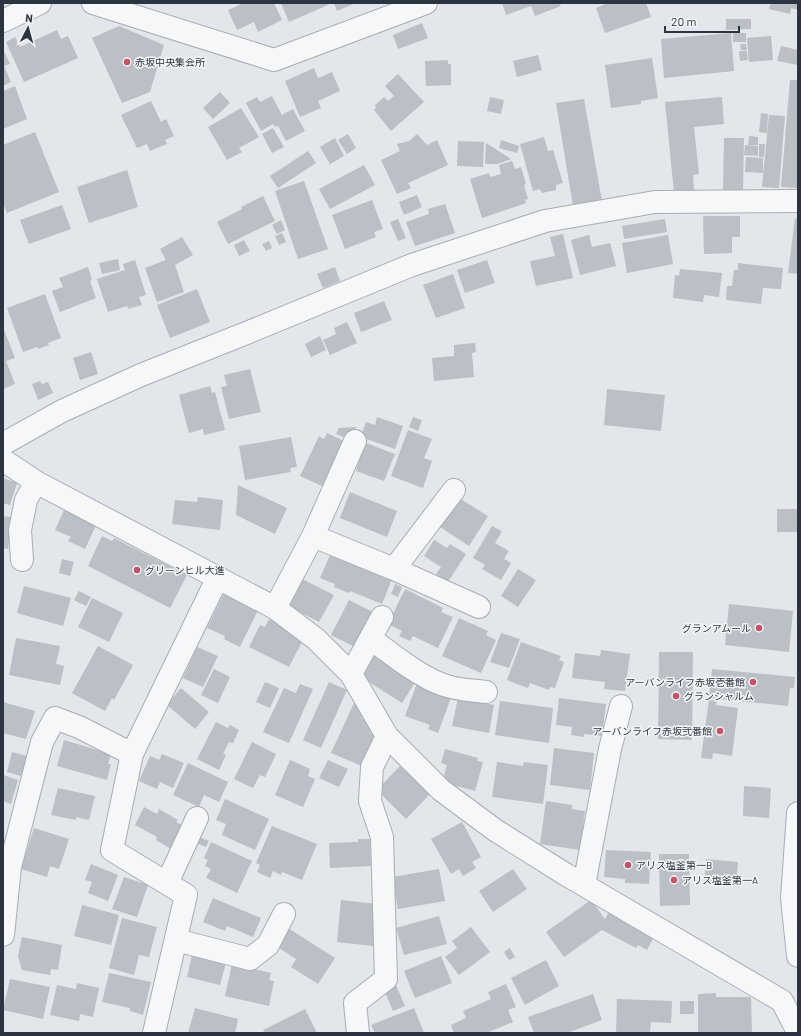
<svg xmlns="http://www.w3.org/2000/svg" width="801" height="1036" viewBox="0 0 801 1036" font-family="Barlow,'Noto Sans JP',sans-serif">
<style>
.building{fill:#bbbfc6}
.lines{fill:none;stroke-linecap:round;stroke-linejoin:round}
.minor-casing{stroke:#a8adb4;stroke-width:24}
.minor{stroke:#f5f7f8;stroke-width:22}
.poi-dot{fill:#c45367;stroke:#f3f5f7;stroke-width:1.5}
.labels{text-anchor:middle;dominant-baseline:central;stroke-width:3;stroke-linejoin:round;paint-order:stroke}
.poi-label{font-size:10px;fill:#2c3441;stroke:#f3f5f7;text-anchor:start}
</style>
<rect width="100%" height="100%" fill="#e3e6ea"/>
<!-- building -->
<path class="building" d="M244,3H274L282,20L258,32L254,22L237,30L228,10Z
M281,3H327L328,5L289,22Z
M334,3H356L337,11Z
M502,3H559L561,6L535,16L531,6L506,15Z
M608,3H646L651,17L605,33L596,8Z
M771,3H798V10L791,8L790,14L769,9Z
M726,19H751V29L726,30Z
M422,23L428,38L398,49L393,35Z
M119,26L164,45L150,92L122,103L92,38Z
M57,30L61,39L68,36L78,58L24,82L6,42L15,37L20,47Z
M731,33L734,71L664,78L661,39Z
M733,33H746V42H733Z
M771,36L773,60L749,62L747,38Z
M740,44H746L747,50H741Z
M781,46L798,50V65L777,61Z
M3,49L10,64L4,66L11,82L3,86Z
M739,51H747L748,60L740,61Z
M538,55L542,70L517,77L513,61Z
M652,58L658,98L641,101V104L611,108L605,65Z
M448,60V64H451V85L426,86L425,61Z
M314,68L318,78L332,72L340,91L318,101L321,108L300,117L285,81Z
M398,74L424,102L391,131L374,110L376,108L375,105L384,97L388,101L394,96L385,86Z
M790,80H798V188L781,187Z
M15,86L27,119L3,129V91Z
M220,92L230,103L213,119L203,108Z
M272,96L282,115L293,109L305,131L286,141L278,126L275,127L273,124L261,131L246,103L257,97L260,102Z
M490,97L504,100L501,114L487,111Z
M722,97L724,124L694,127L699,174L693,175L694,191L674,193L665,102Z
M584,99L602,201L573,206L556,103Z
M151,101L161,122L166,119L174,136L165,140L167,144L150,151L147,144L137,148L121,115Z
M241,108L259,137L239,148L242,152L227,160L208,127Z
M761,113L768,114L767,133L759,132Z
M769,115L785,116L779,188L762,187Z
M273,128L284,147L272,153L262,134Z
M35,132L59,192L7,213L3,203V145Z
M348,134L356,148L347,154L338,140Z
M417,134L427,145L437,140L448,165L408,183L411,188L397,194L381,160L400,151L397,144L409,141Z
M749,136L758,137V145H748Z
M544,137L548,151L553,150L563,183L556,185V190L542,193L540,189L533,191L520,144Z
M335,138L344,156L330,164L320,147Z
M724,138H744L743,191H723Z
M501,140L519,146L517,153L499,148Z
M458,141L484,142L483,167L457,166Z
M486,143L511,159L498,164H485Z
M759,144H765L764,157H759Z
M745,145L758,146V156L744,155Z
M308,151L316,163L278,188L270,176Z
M746,157L763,158V173L745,172Z
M512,161L515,169L521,167L526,184L524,185L528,199L525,200L526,203L482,218L470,179L489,173L490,177L501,174L499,165Z
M364,165L375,185L330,209L319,189Z
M127,170L138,207L89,223L77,187Z
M304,181L328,249L298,259L275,191Z
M417,195L422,207L404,215L399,202Z
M263,196L275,221L228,244L217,222L242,209L241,207Z
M372,200L383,229L374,232L376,237L345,249L332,215Z
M445,204L455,233L415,246L406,222L429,214L428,209Z
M62,205L71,229L29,244L20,220Z
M703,216H740V237H732V253L704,254Z
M795,218L798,219V274L788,273Z
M398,219L406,238L398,241L390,222Z
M665,219L667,232L624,239L622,226Z
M281,220L285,230L277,234L272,225Z
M282,233L286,242L279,245L275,236Z
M563,234L573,278L536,286L530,261L555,256L550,237Z
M589,235L592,247L610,243L616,266L580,275L571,240Z
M668,235L673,264L627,273L622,243Z
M182,237L193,255L175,265L184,292L157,302L145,268L166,260L160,249Z
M244,240L250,251L239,256L234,245Z
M269,241L272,248L266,251L262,244Z
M118,259L120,270L102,274L99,263Z
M135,260L146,295L139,297L142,305L128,309L127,306L108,312L97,279L125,270L123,264Z
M487,260L495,283L465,293L457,270Z
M738,263L783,268L781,289L763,288L761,304L726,300L727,286H732L734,270H738Z
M88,267L92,280L90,281L96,298L60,312L52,291L63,287L59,278Z
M335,267L340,281L323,288L317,274Z
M680,269L722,273L719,297L704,295L703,302L673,298L675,275L679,276Z
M453,274L465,308L436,318L423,285Z
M197,289L210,322L170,338L157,305Z
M45,294L61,338L48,343L49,345L38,349L37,347L23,352L7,308Z
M384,301L392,320L361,332L354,313Z
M347,322L357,343L330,355L323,340L336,334L334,328Z
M3,327L15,358L6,361L15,384L3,389Z
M320,336L326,350L311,357L305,344Z
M475,343L476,352L472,353L474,377L434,381L432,358L454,356V345Z
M91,352L98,374L80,380L73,358Z
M250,369L261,412L229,419L221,387L227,386L224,375Z
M40,381L42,384L48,382L53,393L38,400L32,384Z
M210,386L212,393L215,392L225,430L204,435L203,429L189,433L179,395Z
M607,389L665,395L661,431L604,425Z
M377,417L403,426L395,449L361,437L366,422L375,425Z
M413,417L422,420L418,431L409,427Z
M356,427L350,440L336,434L339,428Z
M408,430L432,439L424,458L432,461L423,488L391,476Z
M327,433L346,442L324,487L300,476L319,436L324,439Z
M291,437L297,467L290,468L291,472L245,480L239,446Z
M361,441L395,454L384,481L356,471L359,461L354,459Z
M3,478L17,483L10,505L3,503Z
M238,485L287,508L275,534L236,515Z
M350,492L397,511L387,537L340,518Z
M198,497L223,500L220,530L172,524L175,500L197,502Z
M459,498L488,516L469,546L440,527Z
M65,508L97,523L85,549L68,541L71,537L55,530Z
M777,509H798V532H777Z
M3,516L12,517L8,549L3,548Z
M492,526L502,531L495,543L509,551L504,559L511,563L501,580L482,569L485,565L473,558Z
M102,536L112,541L114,538L187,575L170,608L88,566Z
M434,540L447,548L450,544L466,554L448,582L436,574L441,567L424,556Z
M331,553L392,579L382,604L350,591L349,593L334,587L335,584L320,578Z
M62,559L74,562L70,576L59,573Z
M518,569L536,580L518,607L501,596Z
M300,578L334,595L319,622L286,605Z
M395,584L402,587L398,597L391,594Z
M24,586L71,598L63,626L17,613Z
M405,589L443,608L441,612L453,617L438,648L413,636L410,641L399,636L402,631L388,624Z
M79,591L91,597L86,606L74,600Z
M224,593L258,610L240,647L224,639L225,636L207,628Z
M92,598L123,613L109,642L78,627Z
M349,600L373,612L355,647L331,635Z
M729,604L793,611L789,652L725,645Z
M459,618L488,631L486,635L496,640L481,673L442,656Z
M269,619L295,632L303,640L289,667L249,647L260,625L265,627Z
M501,633L520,639L509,668L490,662Z
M16,638L60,646L56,664L64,666L60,685L9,675Z
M521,642L561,656L559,660L564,662L555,688L550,687L549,690L530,683L528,688L507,680Z
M98,646L133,665L114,700L112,698L105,711L72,693Z
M197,647L218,656L203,687L183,678Z
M601,650L630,654L625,691L604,689L605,682L572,678L575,653L600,656Z
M659,652H693L692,740L658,739Z
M375,653L417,679L402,703L361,677Z
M214,669L230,677L218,703L201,695Z
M712,669L795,677L794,688H790L788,706L709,698Z
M265,682L279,688L270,708L256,702Z
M329,682L347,690L321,748L303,740Z
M417,683L452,695L438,733L428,729L430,725L405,716Z
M300,684L313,689L289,743L263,732L284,688L296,693Z
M181,688L209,712L195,729L167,705Z
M458,698L494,705L489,733L452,726Z
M559,698L606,704L602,736L584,734V737L571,735L572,727L556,725Z
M709,700L717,701L716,705L738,708L732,756L713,753L712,759L701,758Z
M500,701L553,708L549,743L495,735Z
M3,702L35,711L26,739L3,733Z
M354,703L366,708L361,718L374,724L370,733L376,736L362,766L331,753Z
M216,722L228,728L230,725L239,730L233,743L229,742L223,754L226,755L219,770L197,759Z
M64,740L111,754L108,764H111L107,780L57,766Z
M252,742L276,754L265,777L260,775L253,788L234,779Z
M554,748L594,753L590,790L550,785Z
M445,749L478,758L477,761L483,762L475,791L442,782L447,765L441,763Z
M12,752L27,756L21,776L7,772Z
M162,754L184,763L173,788L160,782L157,789L139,781L150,756L159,760Z
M290,760L310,769L308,776L315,779L303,807L275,795Z
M328,760L348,769L339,787L319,778Z
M497,762L523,766L524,762L548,765L543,804L492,797Z
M188,763L228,782L219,802L204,795L199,807L173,795Z
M400,766L430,794L406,819L377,790Z
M3,775L18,780L11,804L3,801Z
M744,786L771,788L769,818L743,816Z
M58,788L95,796L89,820L76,817V820L51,815Z
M225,799L269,819L255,850L222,835L226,824L216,820Z
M546,801L572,805V809L585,811L580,850L540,844Z
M144,807L157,814L159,809L178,820L176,822L184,826L171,849L156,840L157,837L135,825Z
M462,822L481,857L472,862L476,868L463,876L459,869L451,874L431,839Z
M272,826L317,844L302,880L282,872L281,875L273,871L270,878L257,872L260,865L256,863Z
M34,828L69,839L59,869L50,866L47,877L21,869Z
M197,836L209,841L206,847L194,842Z
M358,839H370L371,866L330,868L329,843L358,842Z
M211,842L252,861L237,893L206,878L211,869L205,866L208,860L204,858Z
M606,850L651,852L649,884L625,883V879L604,877Z
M659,854H689L690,905L660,906Z
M706,859L738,862L736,886L704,883Z
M91,864L118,875L108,901L88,893L92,882L85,880Z
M439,869L445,901L398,909L392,877Z
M513,869L527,889L493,912L479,891Z
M124,877L148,885L137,917L112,909Z
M213,898L261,918L253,937L227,926L225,931L203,922Z
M341,900L377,904L373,946L337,942Z
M591,900L605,919L610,910L654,937L647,950L638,945L636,948L602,930L564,957L546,932Z
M82,905L119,915L111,945L74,936Z
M439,916L447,944L404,955L396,928Z
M122,918L157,927L149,957L139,955L134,975L109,968Z
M471,927L490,952L459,975L445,957L457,948L452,941Z
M288,928L335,958L318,984L291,967L296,959L276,946Z
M22,937L62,945L58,970L51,969L50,975L22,970L18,956Z
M510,948L515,957L509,960L504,952Z
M193,950L227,959L220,985L187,977Z
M441,956L452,983L415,998L404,971Z
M546,960L559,986L525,1005L511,978Z
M232,964L271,973L269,980L274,981L269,1006L225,996Z
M109,973L151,982L143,1015L130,1011V1008L102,1002Z
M10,979L50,987L43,1019L3,1010Z
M77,983L99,988L93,1017L80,1014L79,1021L50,1015L57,985L76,989Z
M506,984L516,1007L508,1010L513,1022L486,1033H454L451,1025L466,1018L463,1011L491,999L488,992Z
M396,985L405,1006L393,1011L384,990Z
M716,993V997H751L752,1033H698V994Z
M593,994L602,1020L567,1033H534L528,1017Z
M617,999L672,1001L671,1023L651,1022L650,1033H616Z
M680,1001H694V1014H680Z
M195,1008L238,1019L235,1033H188Z
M414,1008L424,1033H375L371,1025Z
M305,1009L317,1033H265L263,1030Z"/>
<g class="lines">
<defs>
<path id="minor" d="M93,3L274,60L426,3
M3,21L40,3
M3,444L62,411L141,375L244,334L412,265L545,221L655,202L798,201
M3,460L36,482L275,608L316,639L351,674L387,736L441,790L495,830L565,874L782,1001L798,1032
M313,536L394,569L479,607
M22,560L20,530L26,500L36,482
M394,569L454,490
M275,608L313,536L355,441
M371,639C392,654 417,675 441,684C455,690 471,690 486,692
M351,674L382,617
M798,813L792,898L798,956
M167,883L197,818
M584,885L610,749L621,706
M3,935L10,867L42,742L55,718L79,727L132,754
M176,940L250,959L268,945L284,914
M154,1033L186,895L112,850L132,754L218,577
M358,1033L355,1003L386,979L382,837L370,801L372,767L387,736"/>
</defs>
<!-- minor casing -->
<use href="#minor" class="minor-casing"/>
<!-- minor -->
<use href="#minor" class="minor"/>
</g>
<!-- markers -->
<g class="poi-dot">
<circle cx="127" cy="62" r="4"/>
<circle cx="137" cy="570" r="4"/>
<circle cx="759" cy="628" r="4"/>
<circle cx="753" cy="682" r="4"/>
<circle cx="676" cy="696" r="4"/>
<circle cx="720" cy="731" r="4"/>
<circle cx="628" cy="865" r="4"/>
<circle cx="674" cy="880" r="4"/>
</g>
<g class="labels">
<!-- poi labels -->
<g class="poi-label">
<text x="135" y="62">赤坂中央集会所</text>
<text x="145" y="570">グリーンヒル大進</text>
<text x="751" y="628" text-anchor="end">グランアムール</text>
<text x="745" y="682" text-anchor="end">アーバンライフ赤坂壱番館</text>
<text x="684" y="696">グランシャルム</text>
<text x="712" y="731" text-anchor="end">アーバンライフ赤坂弐番館</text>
<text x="636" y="865">アリス塩釜第一B</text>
<text x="682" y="880">アリス塩釜第一A</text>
</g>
</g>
<!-- border -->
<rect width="801" height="1036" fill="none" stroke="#2c3441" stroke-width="8"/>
<!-- north arrow -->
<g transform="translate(28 28) rotate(6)" stroke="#f3f5f7" stroke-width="3" paint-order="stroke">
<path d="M0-3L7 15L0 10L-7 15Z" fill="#2c3441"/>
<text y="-6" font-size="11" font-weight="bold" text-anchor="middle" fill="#2c3441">N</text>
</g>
<!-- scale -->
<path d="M665 26v6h74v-6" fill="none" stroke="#2c3441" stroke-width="2"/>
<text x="671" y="26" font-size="12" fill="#2c3441" stroke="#f3f5f7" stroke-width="3" paint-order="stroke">20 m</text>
</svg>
